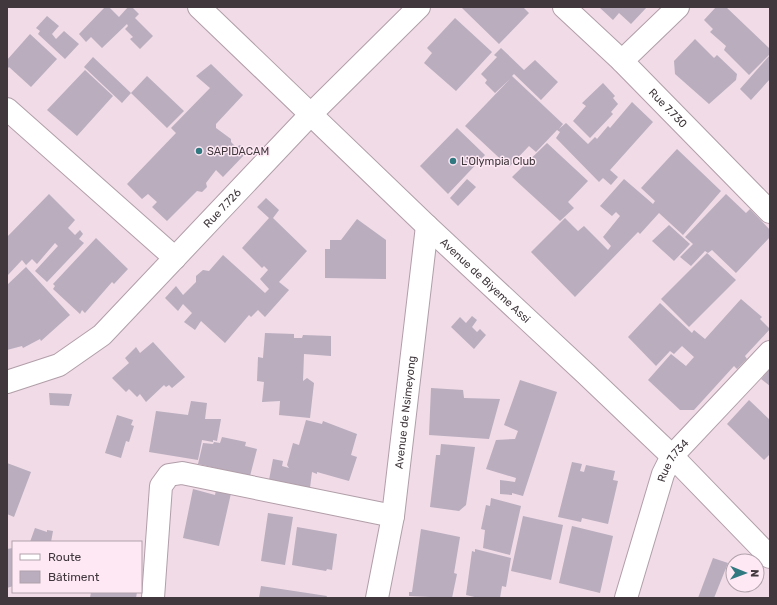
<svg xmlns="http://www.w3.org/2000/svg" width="777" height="605" viewBox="0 0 777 605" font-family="Rubik,sans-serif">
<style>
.building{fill:#b9adbe}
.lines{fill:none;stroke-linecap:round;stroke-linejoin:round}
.minor-casing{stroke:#b19ea8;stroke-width:24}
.major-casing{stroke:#b19ea8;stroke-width:24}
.minor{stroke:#fff;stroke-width:22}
.major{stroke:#fff;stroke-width:22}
.poi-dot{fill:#317980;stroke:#fde8f4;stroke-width:1.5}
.labels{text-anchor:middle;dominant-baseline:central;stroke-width:3;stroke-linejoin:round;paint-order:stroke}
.street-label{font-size:11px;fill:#40383d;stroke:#fde8f4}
.poi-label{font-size:11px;fill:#40383d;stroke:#fde8f4;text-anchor:start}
</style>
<rect width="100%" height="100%" fill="#f0dbe7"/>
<!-- building -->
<path class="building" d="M105,7H109L119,17L128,7H132L139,14L135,18L153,36L140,49L130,39L133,37L125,29L128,26L127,24L102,48L91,37L86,42L79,34Z
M463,7H523L529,13L499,44L462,8Z
M599,7H647L631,24L619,13L613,20Z
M716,7H726L770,49V54L749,75L724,50L726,46L710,32L713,29L704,20Z
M47,16L59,26L52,34L56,39L64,31L79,44L65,59L38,34L40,31L36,28Z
M455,18L492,52L456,91L424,63L432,53L427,48Z
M30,34L57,59L31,87L9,67L7,69V60Z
M695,39L714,58L717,55L737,74L736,80L709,104L675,74L674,61Z
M501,48L524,70L535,60L558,82L541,100L514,74L512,76L563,124L559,129L566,123L588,144L595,137L597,139L608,126L610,128L632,102L653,122L610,170L618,177L611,185L603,178L599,182L556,138L560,132L557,130L536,152L529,146L509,167L465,126L510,79L495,93L485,83L487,80L481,74L497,57L494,55Z
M770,55V79L751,100L740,89Z
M93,57L131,93L122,103L84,67Z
M211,64L243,95L216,124V128L231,139V142L236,147L240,145L247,152L223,177L216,170L206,183L207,187L202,192L197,191L167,221L152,207L157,202L148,194L142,199L127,184L176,133L171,128L210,88L196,76Z
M85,70L113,96L77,136L47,110Z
M147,76L184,111L167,128L131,93Z
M603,83L615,96L613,98L618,104L611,112L613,114L590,138L573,121L586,106L582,103Z
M457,128L485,155L448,194L420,166Z
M547,143L588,181L568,202L574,208L560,221L512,177Z
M677,149L721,191L683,235L659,213L640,234L638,232L575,297L531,252L565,218L578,231L584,226L608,250L611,246L603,237L620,216L616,212L612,216L600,206L624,179L653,204L655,201L641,188Z
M467,179L476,187L458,206L450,198Z
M49,194L75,220L68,228L75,235L80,230L83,234L79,239L84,243L47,282L35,271L58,246L55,243L37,264L32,259L26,265L22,260L7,276V237Z
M726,194L746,213L750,209L770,230V237L736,273L712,250L708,253L705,251L691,266L680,257L693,244L685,237Z
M266,198L279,210L273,218L307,251L279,282L289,290L265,317L258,310L251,317L249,315L225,343L201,321L195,330L184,322L192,313L183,304L178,311L165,298L176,286L183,295L196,282V276L203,270L209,271L223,255L265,293L269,289L260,279L268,270L264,266L262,268L242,248L269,218L257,207Z
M357,219L386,240V279L325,278V249H330V240H341Z
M669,225L690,244L674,261L652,241Z
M96,238L128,269L114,284L112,282L85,313L82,310L80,314L53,289L55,286L53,284Z
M707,253L736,280L689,327L661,299Z
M26,267L70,315L41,341L40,339L23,348L22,346L7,350V285Z
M741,299L762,317L760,319L770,329L745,356L747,359L737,369L734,366L694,410H680L648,380L671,354L686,366L694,357L682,346L674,354L670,351L656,366L628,337L660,303L692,333L694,330L705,339Z
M472,316L477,320L472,327L477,332L480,329L486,335L474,349L451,327L460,317L466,323Z
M265,333L294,334V338H302L303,335L331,336V356L304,354L303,381L307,378L314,383L310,418L279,415L280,401L262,402L264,382L257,381L258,357L263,358Z
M153,342L185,377L172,388L169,385L166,387L164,385L146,402L140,394L137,397L129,389L126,392L112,378L129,363L125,358L136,347L140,353Z
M770,369V386L761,379Z
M520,380L557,392L523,496L512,493V495L500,494V480L515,482L516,478L486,469L496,440L515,439L518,431L504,425Z
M431,388L463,390L464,398L500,399L489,439L429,435Z
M49,393L72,394L69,406L50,405Z
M749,400L770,420V454L764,460L727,424Z
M191,401L207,403L205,419H221L217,441L213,440V442L202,440L198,460L149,452L156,411L188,415Z
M117,415L133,420L131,425L134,426L129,442L126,441L121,458L105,453Z
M306,420L322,424L323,421L357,434L351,455L357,457L349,481L317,472V474L312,472L310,488L269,480L273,459L283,461L282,466L289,468L287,465L293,443L299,445Z
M222,437L246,442L245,446L257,449L250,476L198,464L203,443L213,444L214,442L220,443Z
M441,444L475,447L466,505L459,511L430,507L436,455H440Z
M572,462L582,464L580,471L584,472L586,465L615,471L613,480L618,481L608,524L582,518L581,522L558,517Z
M7,463L31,472L14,517L7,514Z
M217,485L232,489L219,546L183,538L193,489L215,495Z
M491,498L521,506L510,555L483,548L485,530L481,529L486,505L490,506Z
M268,513L293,517L285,565L261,561Z
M523,516L563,525L551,580L511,571Z
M572,526L613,536L600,593L559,583Z
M297,527L337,534L332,570L327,569L326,571L292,565Z
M35,528L47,532V530L53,531L51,542H30Z
M421,529L460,537L454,573L457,574L452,598L409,596V592H412Z
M13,548V586L7,588V549Z
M475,549L511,558L506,587L502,586L500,598H479L466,595L472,551L475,552Z
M713,558L728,563L714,598H698Z
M261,586L327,596L326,598H259Z
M91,592H137L136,598H90Z"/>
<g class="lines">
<defs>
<g id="minor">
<path id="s1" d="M564,7L622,61L770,212"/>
<path d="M622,61L678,7"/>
<path d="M7,109L175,258"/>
<path id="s2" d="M7,382L59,365L102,335L311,114L419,7"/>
<path d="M153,598L161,486L169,475L182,473L393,516"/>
<path id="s3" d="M626,598L663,474L672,456L770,352"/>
</g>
<g id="major">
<path id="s4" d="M199,7L427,226L586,374L672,456L770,557"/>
<path id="s5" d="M377,598L393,516L427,226"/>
</g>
</defs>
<!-- minor casing -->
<use href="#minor" class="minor-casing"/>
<!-- major casing -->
<use href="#major" class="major-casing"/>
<!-- minor -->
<use href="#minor" class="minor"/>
<!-- major -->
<use href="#major" class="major"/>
</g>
<!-- markers -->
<g class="poi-dot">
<circle cx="199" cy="151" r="4"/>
<circle cx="453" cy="161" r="4"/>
</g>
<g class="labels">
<!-- street labels -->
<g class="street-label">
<text stroke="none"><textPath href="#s1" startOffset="145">Rue 7.730</textPath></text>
<text stroke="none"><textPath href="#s2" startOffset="282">Rue 7.726</textPath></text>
<text stroke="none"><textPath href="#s4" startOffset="396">Avenue de Biyeme Assi</textPath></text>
<text stroke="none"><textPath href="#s5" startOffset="188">Avenue de Nsimeyong</textPath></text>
<text stroke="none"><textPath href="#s3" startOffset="146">Rue 7.734</textPath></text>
</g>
<!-- poi labels -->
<g class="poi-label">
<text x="207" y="151">SAPIDACAM</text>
<text x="461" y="161">L'Olympia Club</text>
</g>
</g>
<!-- border -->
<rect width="777" height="605" fill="none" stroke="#40383d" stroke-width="16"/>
<!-- legend -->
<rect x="12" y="541" width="130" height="52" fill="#fde8f4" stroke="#b1a2ab"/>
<rect x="20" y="554" width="20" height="6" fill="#ffffff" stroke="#b1a2ab"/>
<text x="48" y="561" font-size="12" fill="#40383d">Route</text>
<rect x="20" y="571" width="20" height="12" fill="#b9adbe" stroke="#b1a2ab"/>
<text x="48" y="581" font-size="12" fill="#40383d">Bâtiment</text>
<!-- north arrow -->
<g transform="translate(745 573) rotate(91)"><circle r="19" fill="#fde8f4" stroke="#b1a2ab"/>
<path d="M0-3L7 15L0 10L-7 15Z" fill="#317980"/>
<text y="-6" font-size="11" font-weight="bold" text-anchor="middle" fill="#40383d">N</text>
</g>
</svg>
